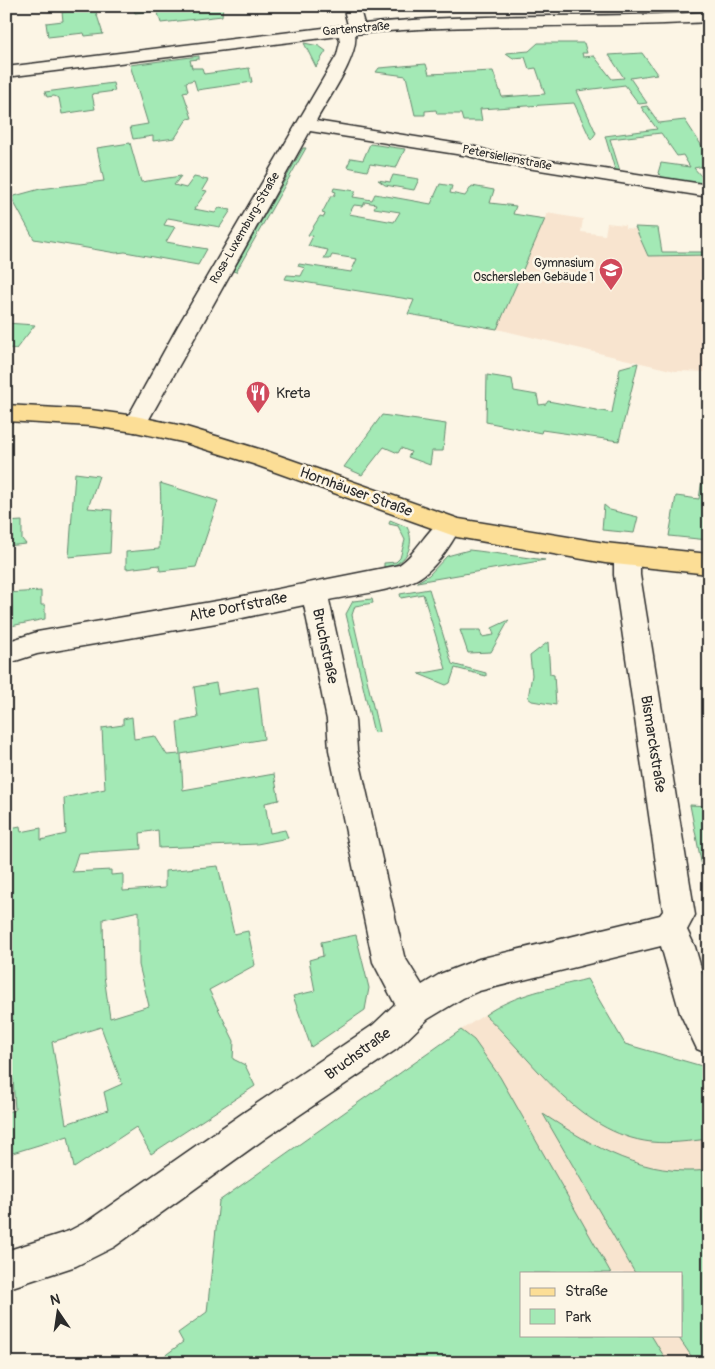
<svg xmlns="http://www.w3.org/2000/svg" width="715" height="1369" viewBox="0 0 715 1369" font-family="Pangolin,sans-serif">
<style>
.built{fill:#f8e4cf}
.green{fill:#a3e9b5;stroke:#678a70;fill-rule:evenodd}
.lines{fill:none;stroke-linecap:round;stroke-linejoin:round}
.minor-casing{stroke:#2b2b2b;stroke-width:3}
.primary-casing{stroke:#2b2b2b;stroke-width:3}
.minor{fill:#fcf5e5;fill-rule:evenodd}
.primary{fill:#fcde96;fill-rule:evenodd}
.labels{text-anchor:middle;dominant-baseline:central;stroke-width:5;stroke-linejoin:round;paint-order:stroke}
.far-street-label{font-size:12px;fill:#2b2b2b;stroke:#fcf5e5}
.far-poi-label{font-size:12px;fill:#2b2b2b;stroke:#fcf5e5;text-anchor:end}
.poi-label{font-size:15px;fill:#2b2b2b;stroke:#fcf5e5;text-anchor:start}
.street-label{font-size:15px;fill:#2b2b2b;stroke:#fcf5e5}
</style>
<rect width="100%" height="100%" fill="#fcf5e5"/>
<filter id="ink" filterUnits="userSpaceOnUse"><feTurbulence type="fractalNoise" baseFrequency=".02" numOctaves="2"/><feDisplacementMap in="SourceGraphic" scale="10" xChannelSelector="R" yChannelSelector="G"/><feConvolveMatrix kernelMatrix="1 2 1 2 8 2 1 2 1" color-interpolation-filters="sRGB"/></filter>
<g filter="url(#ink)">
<!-- built -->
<path class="built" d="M547,213L583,219L581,232L605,235L607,223L625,225V228L635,229L648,256L709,255V372L675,371L497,329Z
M493,1009L709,1068V1363H644L629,1335H681V1273H595L461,1030Z"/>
<!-- green -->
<path class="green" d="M133,6H223L222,16L161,23L157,10L135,13Z
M95,9L103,34L85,36L84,33L48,37L46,23L63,21L62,12Z
M304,43L319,46L326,51L316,67Z
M538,43H584L587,53H582L583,57L594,56L612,79L624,78L609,55L642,53L657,74L630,78L647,103L639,104L625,85L577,91L596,133L591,140L574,103L480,109L482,121H463L461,114H437L436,110L425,111V115H415L406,76L376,72L379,68L426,64L429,74L493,71L502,97L545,94L536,68L529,69L525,57L513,58L506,53L529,51Z
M199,56V59L190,60L192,68H202L204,74L249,68L252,82L197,90L194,80L186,82L188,91L183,92L192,118L187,119L175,138L153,141V136L133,139L130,127L148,124L130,65Z
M113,83L115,91L92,94L95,109L62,114L59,98L54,96L47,97L45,92Z
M647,106L659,123L685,120L709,157V165L694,168L701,176H707L709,186L665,180L658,173L661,163L690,167L683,155L677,156L661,133L610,139L620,171L635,173V176L616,173L605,136L657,129L641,107Z
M130,143L141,182L181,176L174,185L186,188L194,177L208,180L202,190L207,191L194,209L215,213L219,208L231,210L220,227L168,218L164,225L175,227L166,242L207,249L198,265L125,252L116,253L34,239L11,197L40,189L104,181L97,148Z
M370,144L405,149L396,168L370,164L367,171L347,167L351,158L363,160Z
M303,148H306L236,272L233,271Z
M393,175L419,179L414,190L385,185L378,180L390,182Z
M440,184L452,186L450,193L465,196L472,186L494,190L490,203L516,206L513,214L545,219L497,329L408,314L414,300L285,279L287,275L301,276L305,268L298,266L299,264L351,272L357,259L332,255L330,259H324L328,250L308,246L313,236L308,235L320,216L324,217L325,214L322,213L331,196H334L336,192L333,191L334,188L356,191L353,197L372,200L375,194L431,204ZM365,202L376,204L374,208L400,212L394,222L349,214L354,205L363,206Z
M635,227L658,228L662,252H709V255L648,256Z
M6,323L35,325L16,349L10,348L7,353Z
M638,363L619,441L542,430L541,433L486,422L487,375L512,379L514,391L537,395L539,405L546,404L548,401L612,413L620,368Z
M382,415L446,424L443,451H432L430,465L408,457L411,452L401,448L398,453L384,447L362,475L344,467Z
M709,434L708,540L669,536L676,496L699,499Z
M75,473L99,476L88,508L112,510L110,553L69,557Z
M160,483L218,501L196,567L160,571L159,565L126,569V552L159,549C159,527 162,505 160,483Z
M604,505L610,510L638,517L634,533L602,530Z
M390,520L407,527C417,546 404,566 384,568V563L396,562L400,558L405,540L398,526L389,524Z
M22,521V539L26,544L6,546V522Z
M469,550L478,551L545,560L417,582L429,575L447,556Z
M429,589L452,664L486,673V676L455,668L450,683L446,685L419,674L446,669L423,594L401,598L400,594Z
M41,591V605H45V619L6,627V593Z
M372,599L373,603L355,606L352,615L379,732L374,733L346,614L353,601Z
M509,620L491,652L468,653L460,630H480L482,637L494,635L492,628Z
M548,642L550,674L554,675L556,705L532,701L528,698L532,675L530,656Z
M216,683L218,694L258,687L264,739L181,754L183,790L274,774L279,800L265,803L270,833L285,830L288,838L257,844L159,848L158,830L140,833L141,849L78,853L72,872L111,870V875L123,874V891L165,888V871L218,866L234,934L248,931L255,965L209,990L234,1041L233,1059L245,1065L255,1086L151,1154L136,1127L74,1168L68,1136L6,1155V1112L15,1110L13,1079L6,1081V829L20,826L21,832L41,828V840L66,834L64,798L105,789L102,728L123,725V719L132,717L134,739L155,736L167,755L180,754L177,722L198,718L194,687ZM139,911V965L149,1006L110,1018L104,976L103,919ZM101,1027L122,1084L104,1092L108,1110L66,1124L52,1042Z
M690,805L709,806V903Z
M356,935L369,988L365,1010L311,1047L293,996L315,991L309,960L323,956L321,942Z
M587,979L625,1044L709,1068V1139C690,1141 670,1144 651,1142C577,1133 535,1061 485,1015C514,994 553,988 587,979Z
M461,1030L474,1040L500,1077L611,1273H521V1335H651L668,1363H155L183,1342L178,1333L207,1312L219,1201Z
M543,1114C596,1148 643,1177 709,1170V1363H696L677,1335H681V1273H635Z"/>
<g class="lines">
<defs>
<path id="minor" d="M343,6H359L364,24C478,12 594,19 709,12V22C591,29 473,22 355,34C359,57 327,100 316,121L472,146L492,152L709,185V197L489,162L469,156L310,131L143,430L135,432L127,430L124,424L178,326L337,55L340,42L339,36L6,77V67L348,25Z
M449,517L458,519L461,526C451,545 433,573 413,581C392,591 353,595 329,600L355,720L357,750L404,956L422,985L440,974L479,959L660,915L663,911L614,575V555L618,548L627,545L636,548L640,555V575L695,915L687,930L695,947L709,996V1054L697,1049L680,1013L661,946L479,991L463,998L428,1019L397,1049L267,1137L114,1247L76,1266L6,1289V1251L69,1231L88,1221L243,1113L373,1025L395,1004L373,962L329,750L327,720L304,605L228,621L37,654L6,664V642L37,632L228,599L399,565C418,553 429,523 449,517Z"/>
<path id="primary" d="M6,405L91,410L135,416L183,426L269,452L459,519L605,543L709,554V574L605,563L457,537L253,464L182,442L135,432L91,426L6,421Z"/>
</defs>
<!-- minor casing -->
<use href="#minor" class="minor-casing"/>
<!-- primary casing -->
<use href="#primary" class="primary-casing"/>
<!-- minor -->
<use href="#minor" class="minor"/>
<!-- primary -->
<use href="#primary" class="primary"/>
</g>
</g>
<!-- icons -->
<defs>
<symbol id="school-pin" viewBox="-11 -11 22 30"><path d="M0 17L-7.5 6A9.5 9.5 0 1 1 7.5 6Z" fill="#d1495b" stroke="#fcf5e5"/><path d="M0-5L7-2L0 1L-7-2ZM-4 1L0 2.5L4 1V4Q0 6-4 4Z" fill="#fff"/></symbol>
<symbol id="restaurant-pin" viewBox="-11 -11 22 30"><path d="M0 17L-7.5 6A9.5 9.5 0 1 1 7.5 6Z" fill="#d1495b" stroke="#fcf5e5"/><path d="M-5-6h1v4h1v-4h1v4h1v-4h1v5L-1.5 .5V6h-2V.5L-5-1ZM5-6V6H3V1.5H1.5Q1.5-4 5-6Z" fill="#fff"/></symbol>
</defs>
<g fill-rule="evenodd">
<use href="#school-pin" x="597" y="256" width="28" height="38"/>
<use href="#restaurant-pin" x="244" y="379" width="28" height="38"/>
</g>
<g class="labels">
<!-- far-street labels -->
<g class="far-street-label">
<text transform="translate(356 29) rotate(-5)">Gartenstraße</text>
<text transform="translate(507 158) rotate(11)">Petersielienstraße</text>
<text transform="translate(245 228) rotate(-60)">Rosa-Luxemburg-Straße</text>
</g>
<!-- far-poi labels -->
<g class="far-poi-label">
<text x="594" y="263">Gymnasium<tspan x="594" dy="14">Oschersleben Gebäude 1</tspan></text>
</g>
<!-- poi labels -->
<g class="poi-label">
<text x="276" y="393">Kreta</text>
</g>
<!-- street labels -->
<g class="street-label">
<text transform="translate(356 492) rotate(20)">Hornhäuser Straße</text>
<text transform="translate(238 607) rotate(-11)">Alte Dorfstraße</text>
<text transform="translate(325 646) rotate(78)">Bruchstraße</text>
<text transform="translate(653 744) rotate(81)">Bismarckstraße</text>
<text transform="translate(358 1054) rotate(-36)">Bruchstraße</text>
</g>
</g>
<!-- margin -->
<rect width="715" height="1369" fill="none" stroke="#fcf5e5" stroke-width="25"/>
<rect x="12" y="12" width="690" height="1344" fill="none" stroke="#2b2b2b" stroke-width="2" filter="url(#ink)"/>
<!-- legend -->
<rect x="520" y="1272" width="162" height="65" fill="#fcf5e5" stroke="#a8a49b"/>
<rect x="530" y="1288" width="25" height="8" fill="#fcde96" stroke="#a8a49b"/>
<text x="565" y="1296" font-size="15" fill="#2b2b2b">Straße</text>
<rect x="530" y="1309" width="25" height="15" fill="#a3e9b5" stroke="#a8a49b"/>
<text x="565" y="1322" font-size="15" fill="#2b2b2b">Park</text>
<!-- north arrow -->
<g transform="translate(58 1312) rotate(347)" stroke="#fcf5e5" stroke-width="4" paint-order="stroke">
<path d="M0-4L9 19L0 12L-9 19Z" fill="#2b2b2b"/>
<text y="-8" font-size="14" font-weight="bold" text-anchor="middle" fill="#2b2b2b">N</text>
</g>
</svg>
